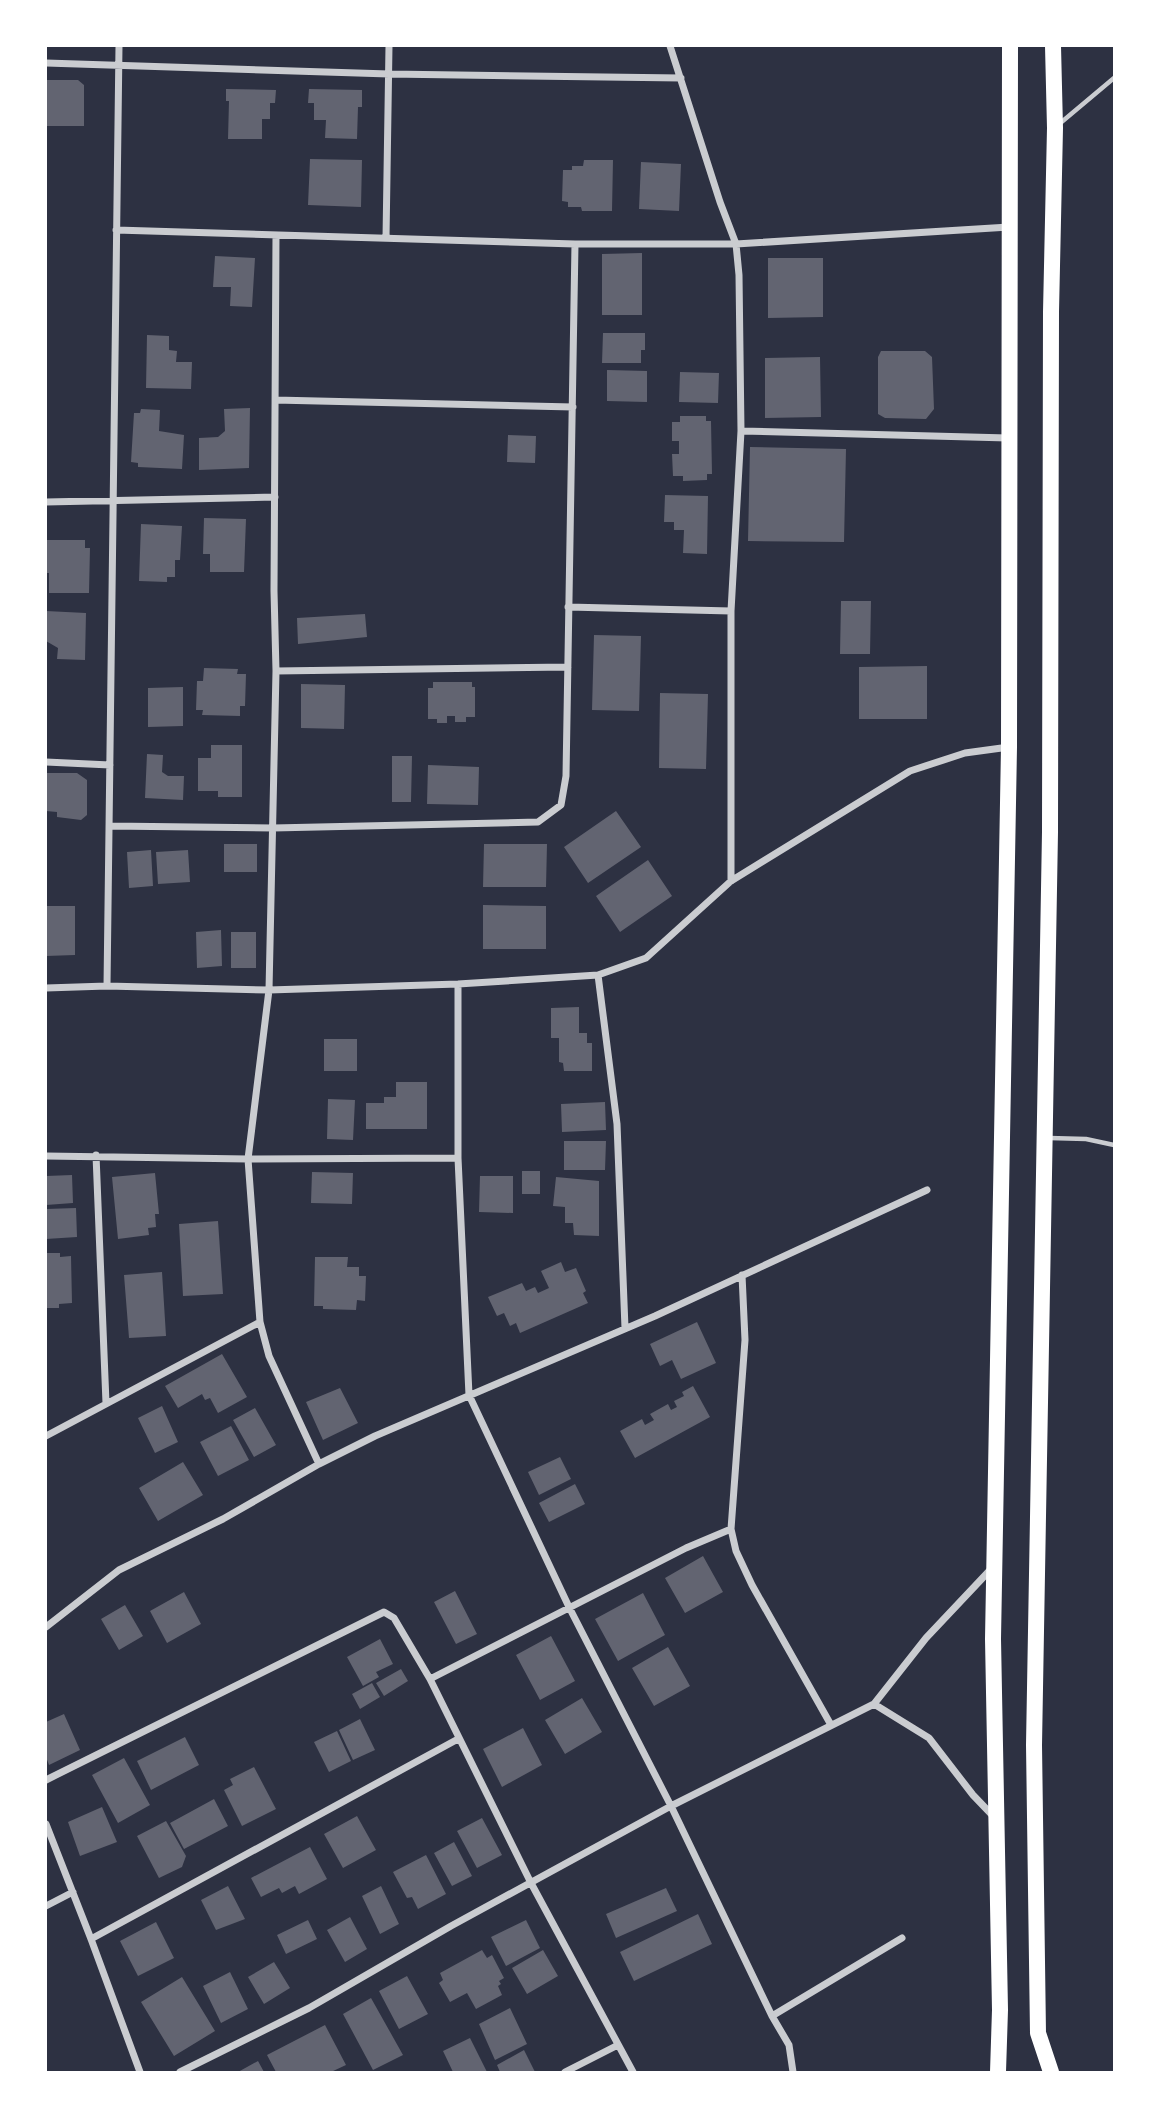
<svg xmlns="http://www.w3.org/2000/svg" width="1160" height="2118" viewBox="0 0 1160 2118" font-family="Rubik,sans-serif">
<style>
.building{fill:#626471}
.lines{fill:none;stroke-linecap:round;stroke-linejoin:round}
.service{stroke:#caccd0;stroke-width:4.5}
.minor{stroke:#caccd0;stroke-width:7}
.trunk{stroke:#fff;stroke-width:16}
</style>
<rect width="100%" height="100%" fill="#2d3142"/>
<!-- building -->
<path class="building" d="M46,80H78L84,85V126H46Z
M226,89L276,90L275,103H270V119H262V139H228L229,101H226Z
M309,89L362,90V107H358L357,139L325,138L326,120H314V103H308Z
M310,159L362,160L361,207L308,205Z
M584,160H613L612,211H582L581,207H568V202L562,201L563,170H572V166H583Z
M641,162L681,164L679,211L639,209Z
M642,253V315H602V254Z
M215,256L255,258L252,307L230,306L231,287H213Z
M768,258H823V317L768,318Z
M603,333H645V350H641V363H602Z
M147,335L169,336V350L177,351L176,362H192L191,389L146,388Z
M881,351H925L932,357L934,409L926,419L885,418L878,414V357Z
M820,357L821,417L765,418V358Z
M607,370L647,371V402L607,401Z
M680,372L719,373L718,403L679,402Z
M250,408L249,468L199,470V438L218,437L225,431L224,409Z
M141,409L160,410L159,431L184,435L182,469L138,467V463L131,462L134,413H140Z
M680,416H706V421H711L712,474H707V480L683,481V476H673L672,454H679V441H672V422H680Z
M508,435L536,436L535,463L507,462Z
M750,447L846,449L844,542L748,541Z
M665,495L708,496L707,554L683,553L684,530H674V522H664Z
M204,518L246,519L244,572H210V554H203Z
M141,524L182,526L180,560H175V577H167V582L139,581Z
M46,540H85V548H90L89,593H49V573H46Z
M841,601H871L870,654H840Z
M46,611L86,613L85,660L57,659L58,648L46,641Z
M365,614L367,637L298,644L297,618Z
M594,635L641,636L639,711L592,710Z
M927,666V719H859V667Z
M204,668L238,669L237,674H246L245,706H240V716L202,715L203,710H196L197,681H203Z
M433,682H472V687H475V717H466V722H455V716H447V723H437V719H428V688H433Z
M301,684L345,685L344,729L301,728Z
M183,687V726L148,727V688Z
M660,693L708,694L706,769L659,768Z
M211,745H242V797H218V791H198V758H211Z
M147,754L163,755L162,772L168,776H184L183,800L145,798Z
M392,756H412L411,802H392Z
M428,765L479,767L478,805L427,804Z
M46,773H77L87,780V815L81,820L57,817V812L46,811Z
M616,811L641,847L588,883L564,847Z
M224,844H257V872H224Z
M484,844H547L546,887H483Z
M151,850L153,886L129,888L127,852Z
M188,850L190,882L158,884L156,852Z
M648,860L672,896L620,932L596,896Z
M483,905L546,906V949H483Z
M46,906H75V955L46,956Z
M221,930L222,966L197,968L196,932Z
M231,932H256V968H231Z
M579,1007V1033H587V1043H592V1071H564L563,1063L559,1062V1038H551V1008Z
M324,1039H357V1071H324Z
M396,1082H427V1129H366V1103H384V1097H396Z
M328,1099L355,1100L353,1140L327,1139Z
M605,1102L606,1130L562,1132L561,1104Z
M564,1141H606L605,1170H564Z
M522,1171H540V1194H522Z
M312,1172L353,1173L352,1204L311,1203Z
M155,1173L159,1214H155L156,1227L148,1228L149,1235L118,1239L112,1177Z
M72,1175L73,1203L46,1205V1176Z
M480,1176H513V1213L479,1212Z
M556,1177L599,1181V1236L574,1235L573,1223H565V1207L553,1206Z
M76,1208L77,1237L46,1239V1209Z
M218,1221L223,1294L183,1296L179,1224Z
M46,1253H60V1257L71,1256L72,1303L59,1304V1308H46Z
M315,1257H348L347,1267H359V1276H366L365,1301L357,1300L356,1310L323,1309V1306H314Z
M561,1262L565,1272L576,1268L586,1291L583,1293L588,1303L520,1333L516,1323L510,1326L504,1313L497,1316L488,1297L522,1283L526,1291L535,1287L538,1293L549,1288L541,1271Z
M162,1272L166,1336L129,1338L124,1275Z
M697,1322L716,1363L681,1379L672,1360L660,1366L650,1344Z
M222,1354L247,1397L218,1413L210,1398L205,1400L202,1394L178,1408L165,1386Z
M693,1386L710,1417L635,1458L620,1431L642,1419L645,1425L654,1420L650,1414L668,1404L671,1410L677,1407L674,1401L684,1396L682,1392Z
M340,1388L358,1423L323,1440L306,1402Z
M162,1406L178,1442L155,1453L138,1418Z
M255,1408L276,1445L254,1457L233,1420Z
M231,1426L249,1460L218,1476L200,1442Z
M560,1457L571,1479L539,1495L528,1472Z
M183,1462L203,1495L158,1521L139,1488Z
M575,1484L585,1504L549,1522L539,1503Z
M703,1556L723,1592L685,1613L665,1578Z
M455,1591L477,1634L456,1644L434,1602Z
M184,1592L201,1624L167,1643L150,1611Z
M643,1593L665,1635L618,1661L595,1619Z
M125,1605L143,1636L119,1650L101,1619Z
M551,1636L575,1681L540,1700L516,1655Z
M380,1639L393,1664L376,1672L379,1677L363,1686L347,1657Z
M668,1647L690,1686L654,1706L632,1668Z
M401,1669L408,1681L384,1696L376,1683Z
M372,1683L380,1697L360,1709L352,1694Z
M582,1698L602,1732L565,1754L545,1720Z
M64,1714L80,1750L49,1765L46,1757V1722Z
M360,1719L375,1750L353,1760L339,1730Z
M523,1728L542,1765L502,1787L483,1749Z
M337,1731L351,1761L329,1772L314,1742Z
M185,1737L199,1765L151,1790L137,1761Z
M124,1758L150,1805L118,1823L92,1775Z
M254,1767L276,1809L242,1826L224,1790L233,1785L230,1779Z
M214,1799L228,1826L184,1849L170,1823Z
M102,1807L117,1842L80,1856L68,1822Z
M357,1816L376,1850L343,1868L324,1834Z
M482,1818L502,1855L477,1868L457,1831Z
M166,1821L186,1856L182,1867L159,1878L137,1836Z
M454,1842L472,1876L452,1886L434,1853Z
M310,1847L327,1879L299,1894L295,1886L282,1893L279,1888L261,1897L251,1878Z
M426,1855L446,1894L418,1909L412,1897L407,1898L393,1872Z
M228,1886L245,1919L216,1930L201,1900Z
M381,1886L399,1924L380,1934L362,1896Z
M666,1888L677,1911L616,1938L606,1914Z
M698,1914L712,1944L634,1981L620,1952Z
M350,1917L367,1949L345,1962L327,1930Z
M308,1920L317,1939L286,1954L277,1935Z
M526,1920L540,1948L506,1966L491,1937Z
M156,1922L174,1958L138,1976L120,1941Z
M482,1950L487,1958L492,1955L504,1978L499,1981L501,1984L498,1986L502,1995L476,2009L467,1993L450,2002L439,1983L443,1980L440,1973Z
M543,1950L558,1976L527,1994L512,1968Z
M274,1962L290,1988L264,2004L248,1977Z
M230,1972L248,2009L221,2023L203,1986Z
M407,1976L428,2014L399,2029L379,1991Z
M182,1977L215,2031L174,2056L141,2002Z
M371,1998L403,2055L373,2070L343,2014Z
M510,2008L527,2044L495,2060L479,2024Z
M325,2025L346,2065L331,2072H276L267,2055Z
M470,2038L487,2072H453L443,2051Z
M524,2050L535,2072H500L497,2065Z
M258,2061L264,2072H238Z"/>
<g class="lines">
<!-- service -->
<path class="service" d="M1058,125L1114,78
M1049,1138L1086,1139L1114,1145"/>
<!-- minor -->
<path class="minor" d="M670,46L720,202L736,244L739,275L741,431L731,611V881
M46,63L389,74L681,78
M116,230L575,244H736L1009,227
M276,235L274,591L276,671L269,990L248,1159L260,1322L269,1356L319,1464
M386,238L389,46
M275,400L573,407
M741,431L1008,438
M46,502L275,497
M568,607L731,611
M276,671L568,667
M46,762L110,765
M110,826L273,828L538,822L561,805L566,776L575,244
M598,975L617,1124L625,1328
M458,984V1158L469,1395L569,1607L671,1806L772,2016L789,2045L793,2072
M107,986L119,46
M46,988L107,986L269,990L458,984L598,975L646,958L731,881L910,771L965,753L1009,747
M96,1155L106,1403
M46,1156L248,1159L458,1158
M742,1275L745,1340L731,1529L736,1551L752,1585L831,1725
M46,1436L260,1322
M992,1568L926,1638L874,1704L929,1738L973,1795L995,1818
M46,1627L119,1570L223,1519L319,1464L375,1436L655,1316L927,1190
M430,1679L686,1548L731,1529
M46,1780L384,1612L394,1618L430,1679L531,1883L633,2072
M46,1824L91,1939L140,2072
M46,1906L73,1892
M91,1939L458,1739
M772,2016L902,1938
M180,2072L309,2008L451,1926L671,1806L874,1704
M565,2072L618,2045"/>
<!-- trunk -->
<path class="trunk" d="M998,2072L1000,2010L993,1639L1009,747L1010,46
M1051,2072L1038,2033L1034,1745L1050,832L1051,312L1055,128L1053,46"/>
</g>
<!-- border -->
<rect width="1160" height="2118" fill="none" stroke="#ffffff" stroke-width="94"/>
</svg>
